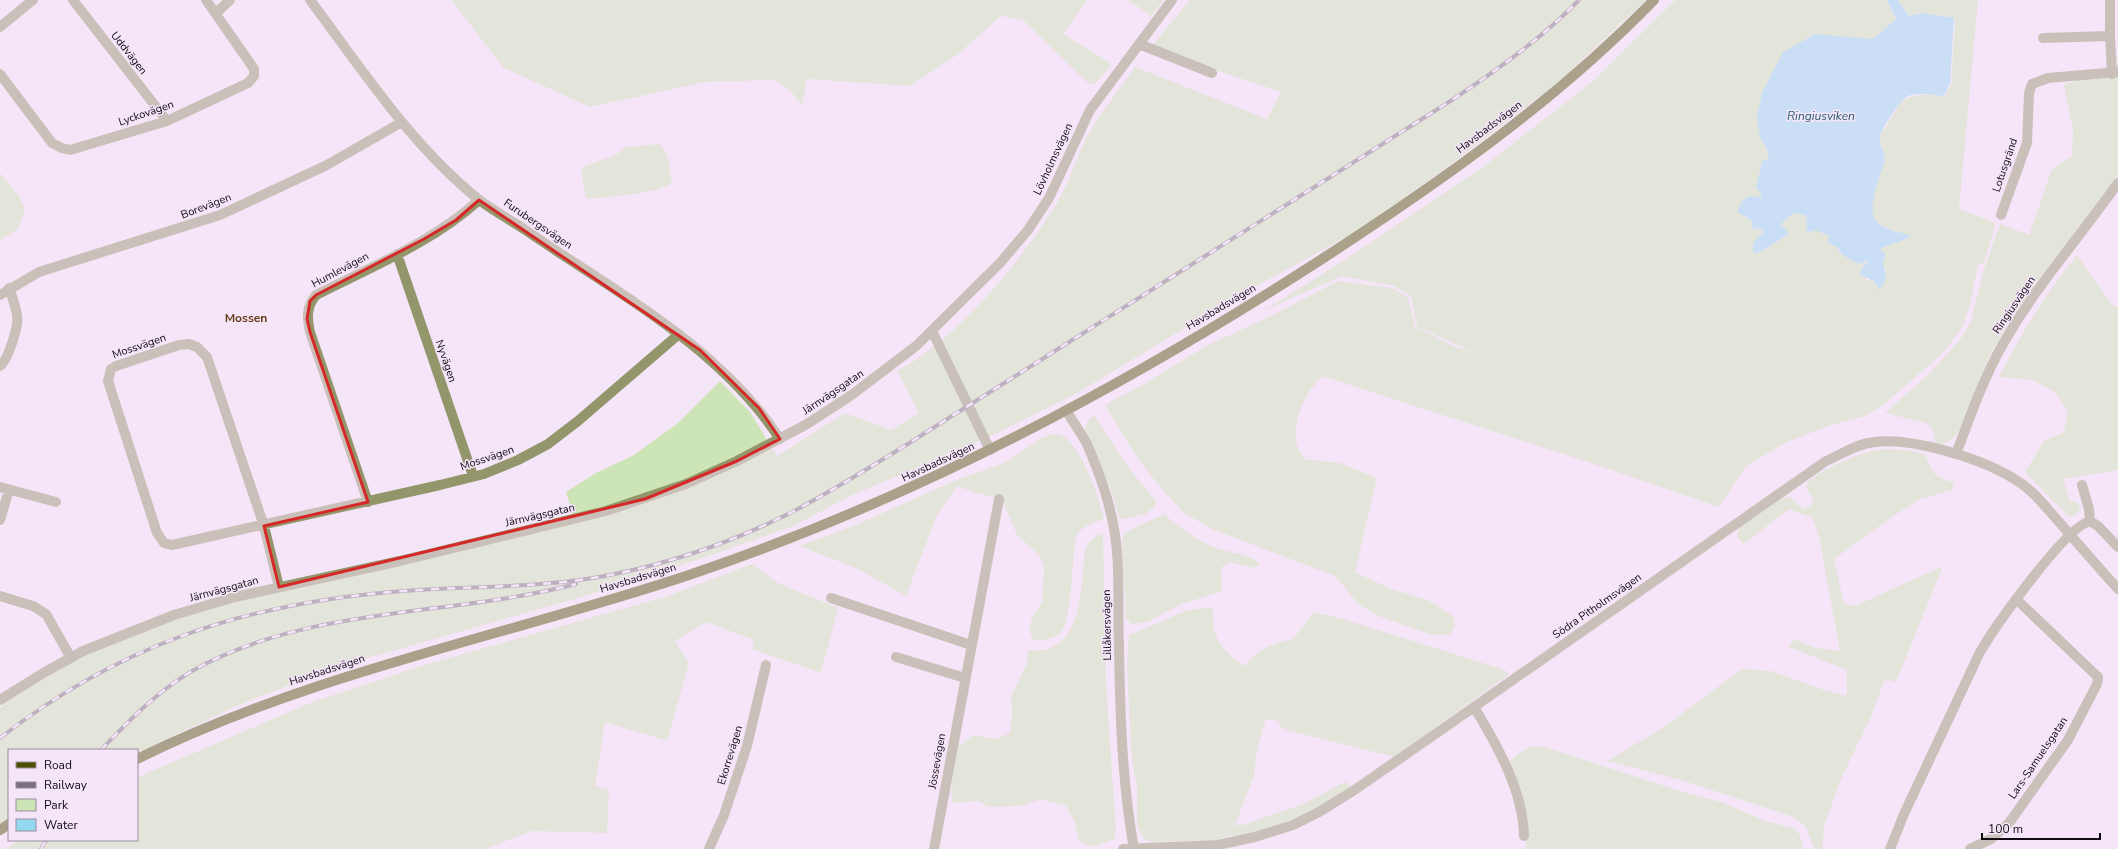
<svg xmlns="http://www.w3.org/2000/svg" width="2118" height="849" viewBox="0 0 2118 849" font-family="'Nunito Sans',sans-serif">
<style>
.green{fill:#cde4b6}
.water{fill:#94d8ef}
.lines{fill:none;stroke-linecap:round;stroke-linejoin:round}
.minor{stroke:#92966a;stroke-width:10}
.major{stroke:#4c4e00;stroke-width:10}
.rail-casing{stroke:#7a707d;stroke-width:4}
.rail{stroke:#f5e5f9;stroke-width:2.5;stroke-dasharray:8;stroke-linecap:butt}
.marked{fill:none;stroke:#d62828;stroke-width:3;stroke-linejoin:round}
.labels{text-anchor:middle;dominant-baseline:central;stroke-width:3;stroke-linejoin:round;paint-order:stroke}
.street-label{font-size:11px;fill:#100b12;stroke:#f5e5f9}
.water-label{font-size:12px;font-style:italic;fill:#275e6e;stroke:#f5e5f9}
.neighbourhood-label{font-size:12px;font-weight:bold;fill:#653914;stroke:#f5e5f9}
</style>
<rect width="100%" height="100%" fill="#f5e5f9"/>
<!-- green -->
<path class="green" d="M451,0H1087L1063,34L1112,64L1096,83L1089,84L1023,20L1001,16L957,55L910,86L807,79L802,106L790,90L774,80L705,82L590,107L504,68Z
M1128,0H1164L1151,16Z
M1190,0H1646L1561,80L1473,148L1366,226L1233,299L1077,393L989,437L848,497L794,526L709,556L578,598L336,667L239,705L137,753V750H9V819L0,825V707L76,656L194,609L574,519L566,492L596,473L634,455L678,423L720,381L750,412L777,456L845,413L891,430L919,413L897,371C958,339 1023,259 1058,201C1070,181 1076,157 1087,137C1100,113 1119,90 1135,67L1267,119L1281,92L1150,48Z
M1675,0H1887L1896,19L1873,40L1759,106L1757,117L1760,138L1766,147L1769,159L1761,198L1750,196L1742,201L1741,214L1751,220L1753,225L1751,229L1758,228L1763,230V232L1753,243V253L1761,252L1789,234L1781,224L1794,213L1806,215L1807,224L1812,231L1816,230L1829,236L1841,254L1868,263L1861,269L1867,280L1874,281L1877,287L1886,270L1882,264L1881,248L1909,238L1910,236C1900,231 1883,230 1876,221C1865,209 1880,176 1884,162C1886,152 1878,144 1880,136C1882,131 1887,125 1890,120C1901,101 1903,95 1927,95C1933,95 1939,95 1945,96L1951,84L1955,18L1922,13L1909,16L1898,0H1978L1959,209L1996,223L1984,263L1978,264L1970,305L1963,326L1944,352L1882,406L1865,416L1831,425L1787,442L1746,466L1719,507L1585,461L1322,376C1305,393 1294,417 1296,442C1297,447 1302,454 1304,459L1340,463L1377,478L1355,572L1391,589L1428,600L1454,617L1455,626L1449,635H1432L1381,617L1359,605L1335,576L1212,529L1184,513L1161,488L1136,456L1105,405L1144,384L1206,346L1271,316L1338,281L1392,288L1408,297L1415,327L1451,345L1475,353L1417,327L1411,296L1394,286L1342,276L1261,312L1343,261L1483,167L1593,81Z
M2118,75V175L2108,190L2044,272L2009,322L1987,361L1960,428L1955,437L1941,445L1936,443L1932,428L1926,423L1885,413L1929,374L1962,337L1971,321L1984,269L2000,224L2029,235L2052,169L2072,156L2073,131L2064,85L2081,79Z
M659,144C670,152 669,169 672,182C662,194 605,197 588,199L586,198L581,169C596,159 613,160 626,147Z
M0,173L19,196L25,209L18,229L0,240Z
M2077,255L2113,306L2118,307V470L2063,479L2070,501L2077,502L2081,510L2073,517L2067,515L2025,472L2044,441L2064,432L2068,412L2055,392L2032,380L1999,377C2021,333 2046,293 2077,255Z
M1094,415L1128,467L1156,501L1155,506L1146,514L1123,519L1119,517L1109,484L1088,443L1084,430L1088,420Z
M1052,434C1056,434 1061,434 1064,437C1084,451 1098,496 1104,519C1096,522 1085,525 1079,532C1075,536 1075,546 1074,552C1072,570 1071,614 1063,629C1057,640 1044,640 1033,640L1029,629L1032,618L1042,602L1044,566L1040,556L1017,535L1004,504L994,497L979,494L957,486L937,515L906,596L856,568L799,546L856,525L956,480L1004,463L1040,439Z
M1881,449L1908,450L1925,454C1932,472 1934,478 1954,482L1952,490L1920,499L1892,517L1834,559L1844,604L1855,606L1943,566L1896,682L1885,679L1870,719L1841,779L1825,823L1822,849H1814L1806,827L1794,817L1681,780L1607,761L1661,729L1742,669L1771,671L1827,691L1847,696V670L1789,647L1794,639L1816,648L1840,651L1819,537L1813,518L1789,509L1744,544L1737,537L1739,527L1777,500L1790,497L1804,509L1811,506L1813,499L1806,488L1808,481C1832,464 1853,455 1881,449Z
M1164,514C1178,527 1197,540 1214,547C1228,553 1252,554 1260,564L1251,568L1229,562L1221,568L1222,591L1179,605L1148,622L1131,624L1126,618L1122,544L1124,533Z
M1103,533L1106,682L1116,830L1114,839L1093,847L1079,842L1074,820L1066,806L1041,799L1021,806L988,807L979,801L953,803L951,793L955,749L973,735L995,739L1010,733L1012,714L1011,697L1027,663L1028,650C1032,650 1038,651 1043,650C1077,645 1081,598 1083,571C1084,563 1083,550 1088,544C1092,538 1097,536 1103,533Z
M752,564L778,583L838,608L821,673L752,649L754,640L706,622L675,641L689,663L667,741L605,722L595,786L609,790L607,833L532,831L485,849H5L19,840H137V778L152,771L312,702L424,665L668,596Z
M1213,607C1211,636 1221,651 1245,666C1257,649 1274,643 1293,639L1314,612L1343,619L1502,669L1508,672V675L1394,757L1290,731L1280,727L1279,721L1266,719L1257,750L1254,776L1235,825H1243L1303,804L1345,782L1349,784V788L1317,808L1294,819L1245,836H1229L1216,840L1153,842L1144,839L1137,826V783L1134,774L1131,748L1127,665L1129,635L1188,610Z
M1532,746L1545,747L1677,790L1724,803L1763,820L1795,829L1800,835L1803,849H1525C1534,816 1521,792 1508,763L1519,753Z"/>
<!-- water -->
<path class="water" d="M1887,0H1898L1909,16L1922,13L1954,18L1950,83L1944,96C1933,95 1913,91 1905,98C1898,104 1882,128 1880,136C1878,145 1887,152 1884,163C1880,176 1866,209 1876,221C1883,230 1900,232 1910,235L1909,238L1881,248V251L1886,255C1877,267 1894,273 1879,290L1874,281L1860,275L1861,269L1868,262L1865,261L1859,264C1849,259 1842,257 1837,247L1828,244L1829,236C1825,233 1820,233 1816,230L1810,232L1807,231L1806,215L1794,213L1781,224L1789,234L1761,252L1753,253V243L1763,232V230L1758,228L1751,230L1753,225L1751,220L1737,212L1742,201L1750,196L1761,197V193L1756,188L1762,161L1769,159L1766,147L1760,138L1757,117L1762,93L1783,52L1815,34L1873,39L1896,19Z"/>
<g class="lines">
<!-- minor -->
<path class="minor" d="M73,0L167,121
M310,0C362,69 410,144 478,199C491,209 510,220 524,229C615,292 718,345 780,439
M2110,0V36L2112,74
M216,13L230,0
M0,27L33,0
M2043,38L2110,36
M1139,44L1212,73
M0,74L52,143L62,148L70,150L167,121L248,83L254,76V69L206,0
M2001,215L2027,143L2029,93L2032,84L2048,78L2118,72
M397,254L473,476
M0,295L39,272L220,215L327,165L402,122
M932,331L990,450
M0,366C8,360 19,326 17,316C16,306 12,297 9,288
M1066,410C1073,422 1081,433 1087,444C1096,465 1105,488 1110,510C1122,555 1117,601 1119,646C1120,713 1122,783 1134,849
M1956,454C1970,417 1983,379 2003,344C2035,287 2080,237 2118,183
M2082,485L2089,509L2090,521
M0,487L56,502
M368,502L310,332C307,318 306,307 316,295C371,267 433,242 479,200
M0,520L9,490
M279,587L264,526L207,357L197,347L189,344L179,345L116,366L111,369L108,381L157,533L164,543L172,545L440,485L484,474L518,460L548,444L578,421L679,334
M0,596L33,606L46,614L71,658
M831,598L971,645
M896,657L965,678
M0,700L45,672L83,651L174,615L235,597L400,561L606,511L686,484L737,461L807,424L853,394L916,346L1000,263L1028,230L1049,198L1090,110L1172,0
M1474,707C1497,745 1523,790 1524,836
M709,849L724,815L747,746L766,665
M934,849L999,499
M1123,849L1218,845L1255,837L1293,825L1319,812L1353,791L1444,728L1826,461C1840,455 1853,446 1868,443C1908,435 1985,459 2019,482C2035,492 2047,509 2060,523C2079,545 2098,567 2118,589
M1890,849L1904,814L1980,652C1995,627 2065,527 2090,521L2098,526L2118,547
M1970,849L1991,839L2009,823L2068,740L2097,684L2098,677L2017,600"/>
<!-- major -->
<path class="major" d="M137,759C313,672 507,636 692,574C916,498 1124,387 1322,259C1439,183 1556,101 1654,0
M0,830L9,824"/>
<defs>
<path id="rail" d="M0,738C116,648 235,607 380,593C457,585 534,590 610,575C675,562 738,540 796,510C830,492 862,472 895,452L1452,100C1497,70 1541,39 1579,0
M101,750C131,718 164,685 203,665C318,606 453,616 576,584
M41,849L46,840"/>
</defs>
<!-- rail casing -->
<use href="#rail" class="rail-casing"/>
<!-- rail -->
<use href="#rail" class="rail"/>
</g>
<!-- marked area -->
<path d="M0 0H2118V849H0ZM479,200L700,350L759,408L780,439L737,461L645,499L279,587L264,526L368,502L310,332L307,319L310,301L316,295L424,239L456,220Z" fill="#f5e5f9" fill-opacity=".55" fill-rule="evenodd"/>
<path class="marked" d="M479,200L700,350L759,408L780,439L737,461L645,499L279,587L264,526L368,502L310,332L307,319L310,301L316,295L424,239L456,220Z"/>
<g class="labels">
<!-- street labels -->
<g class="street-label">
<text transform="translate(129 53) rotate(52)">Uddvägen</text>
<text transform="translate(146 113) rotate(-19)">Lyckovägen</text>
<text transform="translate(1489 127) rotate(-37)">Havsbadsvägen</text>
<text transform="translate(1053 159) rotate(-65)">Lövholmsvägen</text>
<text transform="translate(2005 165) rotate(-71)">Lotusgränd</text>
<text transform="translate(206 206) rotate(-21)">Borevägen</text>
<text transform="translate(538 224) rotate(34)">Furubergsvägen</text>
<text transform="translate(340 270) rotate(-28)">Humlevägen</text>
<text transform="translate(2014 305) rotate(-56)">Ringiusvägen</text>
<text transform="translate(1221 307) rotate(-31)">Havsbadsvägen</text>
<text transform="translate(139 346) rotate(-19)">Mossvägen</text>
<text transform="translate(446 361) rotate(71)">Nyvägen</text>
<text transform="translate(833 392) rotate(-34)">Järnvägsgatan</text>
<text transform="translate(487 458) rotate(-19)">Mossvägen</text>
<text transform="translate(938 462) rotate(-25)">Havsbadsvägen</text>
<text transform="translate(540 515) rotate(-13)">Järnvägsgatan</text>
<text transform="translate(638 578) rotate(-17)">Havsbadsvägen</text>
<text transform="translate(224 589) rotate(-15)">Järnvägsgatan</text>
<text transform="translate(1597 606) rotate(-35)">Södra Pitholmsvägen</text>
<text transform="translate(1107 625) rotate(-91)">Lillåkersvägen</text>
<text transform="translate(327 670) rotate(-18)">Havsbadsvägen</text>
<text transform="translate(730 755) rotate(-73)">Ekorrevägen</text>
<text transform="translate(2038 758) rotate(-56)">Lars-Samuelsgatan</text>
<text transform="translate(937 761) rotate(-80)">Jössevägen</text>
</g>
<!-- water labels -->
<g class="water-label">
<text x="1821" y="116">Ringiusviken</text>
</g>
<!-- neighbourhood labels -->
<g class="neighbourhood-label">
<text x="246" y="318">Mossen</text>
</g>
</g>
<!-- legend -->
<rect x="8" y="749" width="130" height="92" fill="#f5e5f9" stroke="#998e9d"/>
<rect x="16" y="762" width="20" height="6" fill="#4c4e00" stroke="#998e9d"/>
<text x="44" y="769" font-size="12" fill="#100b12">Road</text>
<rect x="16" y="782" width="20" height="6" fill="#7a707d" stroke="#998e9d"/>
<text x="44" y="789" font-size="12" fill="#100b12">Railway</text>
<rect x="16" y="799" width="20" height="12" fill="#cde4b6" stroke="#998e9d"/>
<text x="44" y="809" font-size="12" fill="#100b12">Park</text>
<rect x="16" y="819" width="20" height="12" fill="#94d8ef" stroke="#998e9d"/>
<text x="44" y="829" font-size="12" fill="#100b12">Water</text>
<!-- scale -->
<path d="M1982 833v6h118v-6" fill="none" stroke="#100b12" stroke-width="2"/>
<text x="1988" y="833" font-size="12" fill="#100b12" stroke="#f5e5f9" stroke-width="3" paint-order="stroke">100 m</text>
</svg>
